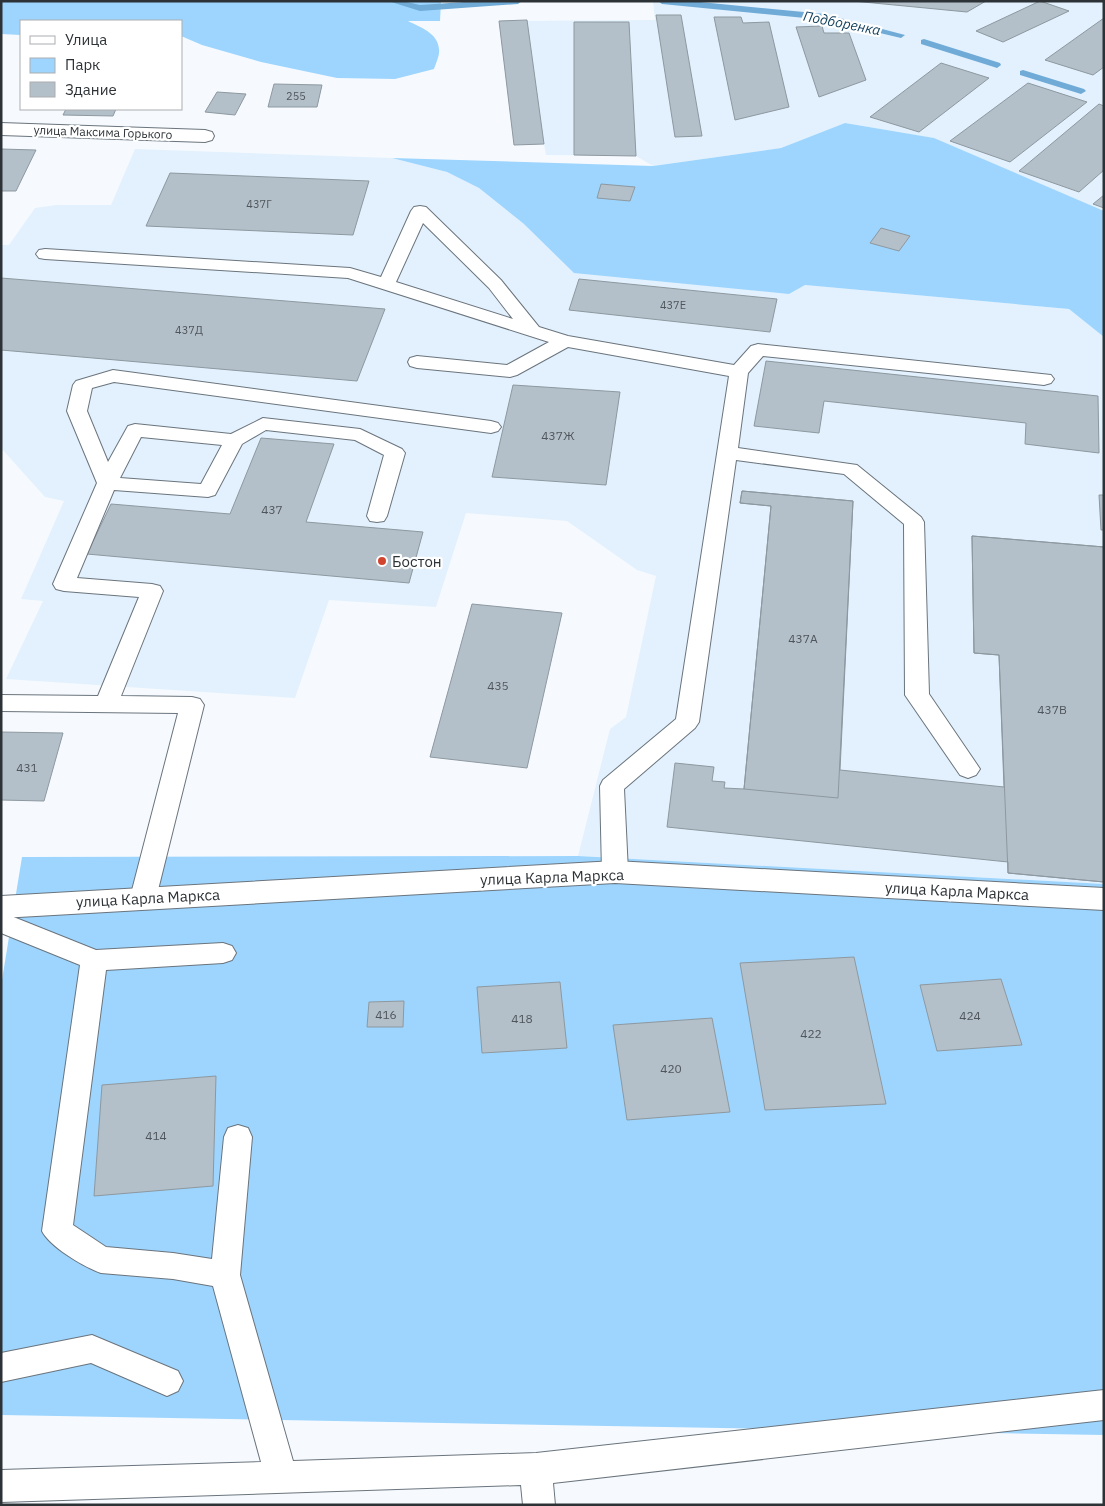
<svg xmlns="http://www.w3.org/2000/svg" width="1105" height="1506" viewBox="0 0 1105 1506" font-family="'IBM Plex Sans',sans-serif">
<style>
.built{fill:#e2f1fd}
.green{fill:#9dd5fe}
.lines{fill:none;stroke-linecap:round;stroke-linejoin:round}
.stream{fill:#70abd7;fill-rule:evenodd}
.building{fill:#b4c0c9;stroke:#8d98a0}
.lane-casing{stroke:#6a747d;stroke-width:2}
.street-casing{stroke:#6a747d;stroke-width:2}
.lane{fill:#fff;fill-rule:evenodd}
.street{fill:#fff;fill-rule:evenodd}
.poi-dot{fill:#d14530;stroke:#fff;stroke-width:2}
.labels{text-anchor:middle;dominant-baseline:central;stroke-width:4.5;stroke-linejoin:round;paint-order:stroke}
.far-number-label{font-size:11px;fill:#4f565b}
.far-street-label{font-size:12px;fill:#2d3236;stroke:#fff}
.number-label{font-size:12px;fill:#4f565b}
.far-water-label{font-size:14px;font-style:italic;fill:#0f3e5c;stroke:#fff}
.poi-label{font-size:15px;fill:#2d3236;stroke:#fff;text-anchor:start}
.street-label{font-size:15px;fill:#2d3236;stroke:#fff}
</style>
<rect width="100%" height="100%" fill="#f6fafe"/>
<!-- built -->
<path class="built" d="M653,1H1104V211L933,138L845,123L781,148L653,166L636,156L546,155L544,144L514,145L499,21L655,20Z
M135,149L392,158L447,172L479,188L524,224L789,294L805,285L1069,309L1104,337V884L578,856L610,729L626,717L656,576L637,570L567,521L466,513L436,607L329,600L295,698L6,679L43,601L21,599L64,501L45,497L1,448V245H9L35,208L56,205H111Z"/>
<!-- green -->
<path class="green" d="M1,1H441L440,21H408C420,27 438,33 439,49C440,55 436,63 434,69L395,79L337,78L261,62L202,45L181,36V21H21V35L1,34Z
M845,123L934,138L1104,211V337L1069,309L805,285L789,294L574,273L524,224L479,188L447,172L392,158L653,166L781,148Z
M578,856L1104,884V1435L1,1415V986L22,857Z"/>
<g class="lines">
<!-- stream -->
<path class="stream" d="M388,1H403L420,5L479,1H522L518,4L420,11Z
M658,1H690L825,14L905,35L901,38L825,20L662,4Z
M924,39L1000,63L1001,65L997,68L994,67L921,44V40Z
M1023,70L1084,89L1086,91L1081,94L1020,75V71Z"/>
</g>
<!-- building -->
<path class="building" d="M853,1H986L967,12Z
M1040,1L1069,11L1003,42L976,31Z
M656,15H681L702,136L675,137Z
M714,17H741L743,23L769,22L789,107L735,120Z
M1104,18V67L1093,75L1045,60Z
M527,20L544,144L514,145L499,21Z
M574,22H629L636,156L574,155Z
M822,26L824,33H849L866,80L819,97L796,27Z
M941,63L989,78L919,132L870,117Z
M1028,83L1087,102L1010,162L950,141Z
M274,84L322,85L317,107H268Z
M217,92L246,94L235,115L205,112Z
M1099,104L1104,106V170L1079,192L1019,171Z
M66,109H116L113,116L63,115Z
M1,149L36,150L16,191H1Z
M170,173L369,181L353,235L146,226Z
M601,184L635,187L630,201L597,198Z
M1104,195V208L1093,204Z
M881,228L910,236L899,251L870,243Z
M1,278L385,309L357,381L1,350Z
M579,279L777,299L770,332L569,310Z
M766,361L1098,396L1099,453L1025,444L1026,423L824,401L819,433L754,426Z
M513,385L620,392L606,485L492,477Z
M261,438L334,444L306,522L423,532L409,583L87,554L111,504L230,514Z
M742,491L853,501L840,770L1004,787L999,655L974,653L972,536L1104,547V882L1008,873V862L667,827L675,763L714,767L712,781L725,782L724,788L744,789L771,506L740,503Z
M742,491L853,501L838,798L744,789L771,506L740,503Z
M1099,495H1104V530H1101Z
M972,536L1104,547V882L1008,873L999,655L974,653Z
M472,604L562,613L527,768L430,757Z
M1,732L63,733L44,801L1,800Z
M854,957L886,1104L765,1110L740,963Z
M1001,979L1022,1045L937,1051L920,985Z
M560,982L567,1048L482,1053L477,987Z
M404,1001L403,1027H367L369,1002Z
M712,1018L730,1112L627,1120L613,1025Z
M216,1076L213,1186L94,1196L102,1085Z"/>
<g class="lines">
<defs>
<path id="lane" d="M420,206L426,207L501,280L539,327L568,336L734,365L751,346L758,344L1051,375L1054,379L1051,383L1044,385L763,356L748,373L738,448L857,465L921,517L924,522L929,694L976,763L980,769L976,775L968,778L960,775L905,695L904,524L844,474L736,460L699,722L695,728L624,789L628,872L624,879L615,881L606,879L602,872L600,786L603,780L676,719L729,376L568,347L517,375L510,377L417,368L410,366L408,362L410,358L417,356L507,365L549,342L348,278L45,259L39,258L36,254L39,250L45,249L350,268L381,277L411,211L414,207ZM423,223L489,288L513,319L396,282Z
M113,370L491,421L498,423L501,427L498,431L491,433L114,382L92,388L87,411L108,462L128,426L135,424L231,434L263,418L360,429L402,449L405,453L387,516L384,521L377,522L370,521L367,516L384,455L355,440L266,430L242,444L215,495L208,497L114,490L77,578L152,584L160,586L163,591L121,696L192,697L200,699L204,705L156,898L152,905L143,908L134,905L130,898L178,713L1,711V695L98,696L139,597L64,591L56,589L53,584L97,483L67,411L73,385L76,381ZM141,437L222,445L201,484L120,478Z
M1,912L96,950L223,943L232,946L236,953L232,960L223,963L106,970L73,1225L106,1247L173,1253L212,1259L224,1137L228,1128L238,1125L248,1128L252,1137L240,1275L293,1461L536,1453L1104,1390V1420L553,1483L555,1505H523L521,1485L1,1502V1470L261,1462L213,1286L173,1279L101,1273C84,1267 50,1247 42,1231L80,965L1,933Z
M92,1335L178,1371L183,1381L178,1391L167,1396L91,1363L1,1382V1353Z"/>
<path id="street" d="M1,123L205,130L212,132L214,136L212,140L205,142L1,135Z
M615,861L1104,888V910L615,883L1,918V896Z"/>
</defs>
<!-- lane casing -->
<use href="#lane" class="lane-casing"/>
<!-- street casing -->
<use href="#street" class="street-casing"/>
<!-- lane -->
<use href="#lane" class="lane"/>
<!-- street -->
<use href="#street" class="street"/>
</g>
<!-- markers -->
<circle class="poi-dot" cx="382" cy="561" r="5"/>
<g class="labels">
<!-- far-number labels -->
<g class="far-number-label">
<text x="296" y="96">255</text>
<text x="259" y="204">437Г</text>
<text x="673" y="305">437Е</text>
<text x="189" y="330">437Д</text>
</g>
<!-- far-street labels -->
<g class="far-street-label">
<text transform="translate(103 132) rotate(2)">улица Максима Горького</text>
</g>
<!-- number labels -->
<g class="number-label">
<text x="558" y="435">437Ж</text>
<text x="272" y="509">437</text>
<text x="803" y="638">437А</text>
<text x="498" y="685">435</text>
<text x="1052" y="709">437В</text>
<text x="27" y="767">431</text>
<text x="386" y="1014">416</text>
<text x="970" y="1015">424</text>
<text x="522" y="1018">418</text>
<text x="811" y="1033">422</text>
<text x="671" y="1068">420</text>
<text x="156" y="1135">414</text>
</g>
<!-- far-water labels -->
<g class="far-water-label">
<text transform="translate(842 23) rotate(11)">Подборенка</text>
</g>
<!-- poi labels -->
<g class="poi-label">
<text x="392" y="561">Бостон</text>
</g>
<!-- street labels -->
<g class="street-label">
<text transform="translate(552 877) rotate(-2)">улица Карла Маркса</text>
<text transform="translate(957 891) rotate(3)">улица Карла Маркса</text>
<text transform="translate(148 898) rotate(-3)">улица Карла Маркса</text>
</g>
</g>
<!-- border -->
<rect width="1105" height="1506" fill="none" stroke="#2d3236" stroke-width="5"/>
<!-- legend -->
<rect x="20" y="20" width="162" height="90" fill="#ffffff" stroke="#abadaf"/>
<rect x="30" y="36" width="25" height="8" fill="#ffffff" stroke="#abadaf"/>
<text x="65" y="45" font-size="15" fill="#2d3236">Улица</text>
<rect x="30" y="58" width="25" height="15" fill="#9dd5fe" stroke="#abadaf"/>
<text x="65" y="70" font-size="15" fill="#2d3236">Парк</text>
<rect x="30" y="82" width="25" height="15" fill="#b4c0c9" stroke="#abadaf"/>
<text x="65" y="95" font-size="15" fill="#2d3236">Здание</text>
</svg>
